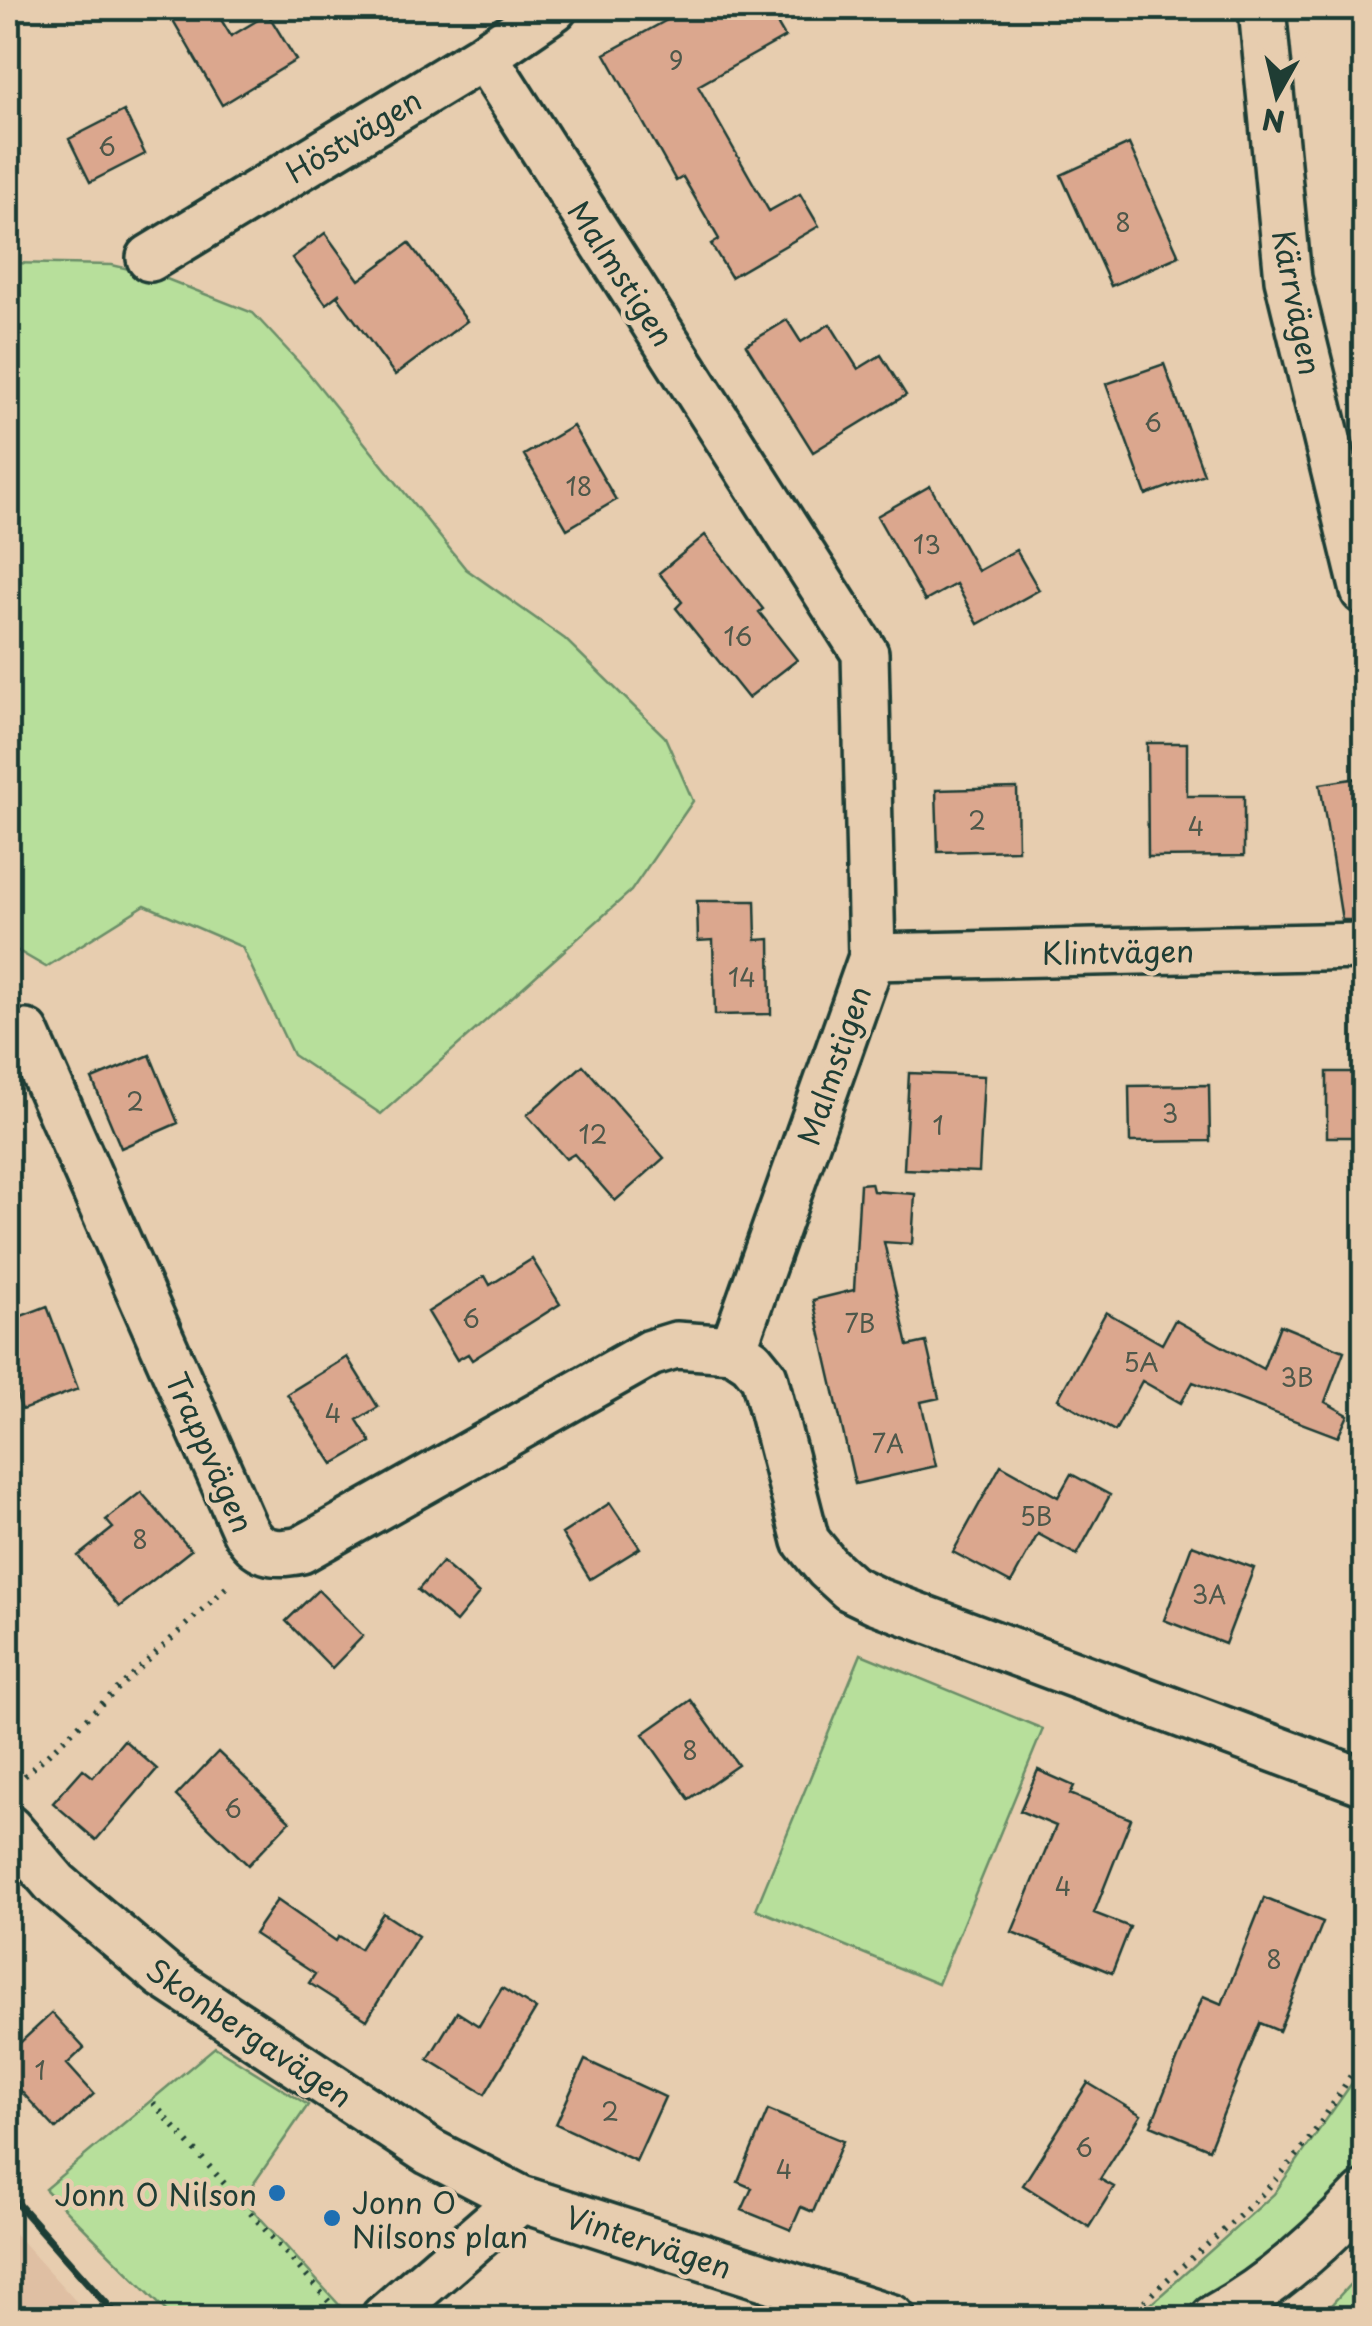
<svg xmlns="http://www.w3.org/2000/svg" width="1372" height="2326" viewBox="0 0 1372 2326" font-family="'Playpen Sans',sans-serif">
<style>
.built{fill:#dfbfa3}
.green{fill:#b7df9b;stroke:#6b8e68;stroke-width:2.5}
.building{fill:#dba78e;stroke:#1f3d34;stroke-width:2.5}
.lines{fill:none;stroke-linecap:round;stroke-linejoin:round}
.street-casing{stroke:#1f3d34;stroke-width:52}
.path{stroke:#1f3d34;stroke-width:6;stroke-dasharray:2.5 8;stroke-linecap:butt}
.street{stroke:#e7cdaf;stroke-width:45}
.rail{stroke:#1f3d34;stroke-width:8}
.poi-dot{fill:#1f6fb2;stroke:#e7cdaf;stroke-width:4}
.labels{text-anchor:middle;dominant-baseline:central;stroke-width:9;stroke-linejoin:round;paint-order:stroke}
.number-label{font-size:25px;fill:#4e584a}
.street-label{font-size:30px;fill:#1f3d34;stroke:#e7cdaf}
.poi-label{font-size:30px;fill:#1f3d34;stroke:#e7cdaf;text-anchor:end}
</style>
<rect width="100%" height="100%" fill="#e7cdaf"/>
<filter id="ink" filterUnits="userSpaceOnUse"><feTurbulence type="fractalNoise" baseFrequency=".01" numOctaves="2"/><feDisplacementMap in="SourceGraphic" scale="20" xChannelSelector="R" yChannelSelector="G"/><feConvolveMatrix kernelMatrix="1 2 1 2 8 2 1 2 1" color-interpolation-filters="sRGB"/></filter>
<g filter="url(#ink)">
<!-- built -->
<path class="built" d="M8,2226L91,2318H8Z"/>
<!-- green -->
<path class="green" d="M8,263L112,265L159,276L253,313L306,370L466,569L565,639L665,737L693,801L631,891L381,1114L293,1055L242,947L145,905L46,967L8,945Z
M861,1654L1043,1729L938,1984L756,1909Z
M215,2047L308,2105L243,2199L351,2318H173L45,2189Z
M1364,2066C1364,2087 1369,2143 1364,2159C1360,2175 1341,2189 1330,2201C1289,2243 1206,2318 1145,2318L1142,2312L1274,2194Z
M1364,2269V2318H1310L1331,2305Z"/>
<!-- building -->
<path class="building" d="M166,8H214L231,36L268,14L296,60L222,105Z
M689,8H768L785,37L698,86L769,211L800,194L819,226L731,277L711,244L719,239L683,177L676,181L605,54Z
M124,111L145,154L90,182L69,139Z
M1129,144L1179,256L1111,286L1061,175Z
M325,233L359,280L409,243L467,321L395,375L337,296L340,293L326,304L292,258Z
M787,320L801,342L830,324L858,369L881,355L906,395L813,452L746,345Z
M1164,364L1204,474L1146,495L1106,384Z
M573,426L616,500L567,529L524,455Z
M930,486L978,571L1016,550L1039,590L978,624L956,584L925,601L877,516Z
M705,535L763,609L759,612L797,660L748,698L676,608L682,602L659,573Z
M1147,743H1187V796H1244V856L1148,857Z
M1364,777V920H1342L1320,784Z
M1017,788L1018,850L938,852L936,790Z
M697,901H755L756,940L770,939L771,1014L715,1015L713,940L698,941Z
M150,1055L178,1123L121,1148L92,1079Z
M583,1065L664,1158L615,1201L574,1154L566,1159L527,1115Z
M1327,1072H1364V1137H1327Z
M909,1073L984,1076L979,1172L904,1169Z
M1209,1085L1210,1141L1130,1142L1129,1086Z
M871,1183L873,1191L915,1194L912,1244L884,1242L908,1346L926,1342L939,1398L921,1402L936,1466L855,1484L813,1300L854,1290L860,1184Z
M532,1259L560,1304L472,1360L468,1354L457,1360L428,1312L485,1276L490,1285Z
M47,1306L78,1389L22,1410L8,1370V1321Z
M1106,1312L1162,1344L1175,1320L1263,1369L1280,1325L1344,1351L1325,1402L1348,1415L1338,1437L1193,1382L1181,1403L1142,1381L1115,1431L1058,1399Z
M347,1357L378,1407L357,1420L371,1442L333,1464L287,1394Z
M1001,1465L1058,1497L1071,1474L1110,1495L1077,1555L1038,1534L1011,1583L953,1552Z
M141,1492L191,1550L119,1607L78,1556L113,1528L106,1520Z
M610,1503L640,1548L590,1579L562,1534Z
M1192,1545L1254,1568L1225,1644L1164,1620Z
M442,1562L479,1594L456,1622L418,1590Z
M318,1590L363,1636L332,1668L286,1621Z
M691,1700L738,1765L689,1799L643,1734Z
M124,1740L157,1769L96,1840L53,1803L83,1769L93,1777Z
M218,1752L290,1821L248,1865L176,1796Z
M1038,1770L1074,1786L1070,1794L1131,1819L1094,1913L1130,1927L1112,1973L1012,1932L1056,1826L1020,1811Z
M1264,1898L1323,1922L1279,2031L1260,2023L1209,2149L1151,2125L1203,1996L1222,2004Z
M277,1900L336,1941L339,1936L360,1949L383,1913L418,1936L367,2020L309,1983L315,1974L254,1934Z
M502,1988L536,2009L485,2094L428,2059L457,2012L479,2026Z
M52,2013L84,2048L67,2064L94,2094L56,2129L8,2077V2054Z
M585,2060L665,2097L636,2161L556,2124Z
M1088,2083L1141,2115L1100,2179L1114,2187L1089,2227L1023,2185Z
M768,2110L843,2141L813,2212L801,2207L791,2230L742,2210L752,2188L738,2182Z"/>
<g class="lines">
<defs>
<path id="street" d="M1262,8L1288,279L1364,591
M484,56L865,653L872,957L733,1349L751,1361L764,1377L806,1541L828,1568L850,1588L877,1601L1364,1782
M150,258L484,56L554,8
M872,957L1364,946
M26,1033L244,1528C256,1553 274,1556 301,1550L650,1353L676,1345L733,1349
M8,1828L56,1884L163,1975L430,2152L521,2199L892,2318
M384,2318L521,2199
M1214,2318C1269,2288 1322,2241 1364,2195"/>
</defs>
<!-- street casing -->
<use href="#street" class="street-casing"/>
<!-- path -->
<path class="path" d="M17,1783L231,1583
M153,2103L340,2314
M1133,2318L1135,2310C1184,2261 1241,2221 1286,2168C1316,2134 1340,2093 1364,2054"/>
<!-- street -->
<use href="#street" class="street"/>
<!-- rail -->
<path class="rail" d="M8,2193L119,2318"/>
</g>
</g>
<!-- markers -->
<g class="poi-dot">
<circle cx="277" cy="2193" r="10"/>
<circle cx="332" cy="2218" r="10"/>
</g>
<g class="labels">
<!-- number labels -->
<g class="number-label">
<text x="676" y="60">9</text>
<text x="107" y="146">6</text>
<text x="1123" y="222">8</text>
<text x="1153" y="422">6</text>
<text x="579" y="486">18</text>
<text x="927" y="544">13</text>
<text x="738" y="636">16</text>
<text x="977" y="820">2</text>
<text x="1196" y="826">4</text>
<text x="742" y="977">14</text>
<text x="135" y="1101">2</text>
<text x="1170" y="1113">3</text>
<text x="938" y="1125">1</text>
<text x="593" y="1134">12</text>
<text x="471" y="1318">6</text>
<text x="860" y="1323">7B</text>
<text x="1141" y="1362">5A</text>
<text x="1297" y="1377">3B</text>
<text x="333" y="1413">4</text>
<text x="888" y="1443">7A</text>
<text x="1036" y="1516">5B</text>
<text x="140" y="1539">8</text>
<text x="1209" y="1594">3A</text>
<text x="690" y="1750">8</text>
<text x="233" y="1808">6</text>
<text x="1063" y="1886">4</text>
<text x="1274" y="1959">8</text>
<text x="40" y="2070">1</text>
<text x="610" y="2111">2</text>
<text x="1084" y="2147">6</text>
<text x="784" y="2169">4</text>
</g>
<!-- street labels -->
<g class="street-label">
<text transform="translate(353 135) rotate(-31)">Höstvägen</text>
<text transform="translate(622 273) rotate(57)">Malmstigen</text>
<text transform="translate(1298 302) rotate(79)">Kärrvägen</text>
<text transform="translate(1118 951) rotate(-1)">Klintvägen</text>
<text transform="translate(833 1065) rotate(-71)">Malmstigen</text>
<text transform="translate(211 1452) rotate(66)">Trappvägen</text>
<text transform="translate(250 2032) rotate(34)">Skonbergavägen</text>
<text transform="translate(649 2241) rotate(18)">Vintervägen</text>
</g>
<!-- poi labels -->
<g class="poi-label">
<text x="257" y="2193">Jonn O Nilson</text>
<text x="352" y="2201" text-anchor="start">Jonn O<tspan x="352" dy="34">Nilsons plan</tspan></text>
</g>
</g>
<!-- margin -->
<rect width="1372" height="2326" fill="none" stroke="#e7cdaf" stroke-width="40"/>
<rect x="20" y="20" width="1332" height="2286" fill="none" stroke="#1f3d34" stroke-width="4" filter="url(#ink)"/>
<!-- north arrow -->
<g transform="translate(1277 95) rotate(188)" stroke="#e7cdaf" stroke-width="8" paint-order="stroke">
<path d="M0-8L18 38L0 25L-18 38Z" fill="#1f3d34"/>
<text y="-15" font-size="28" font-weight="bold" text-anchor="middle" fill="#1f3d34">N</text>
</g>
</svg>
